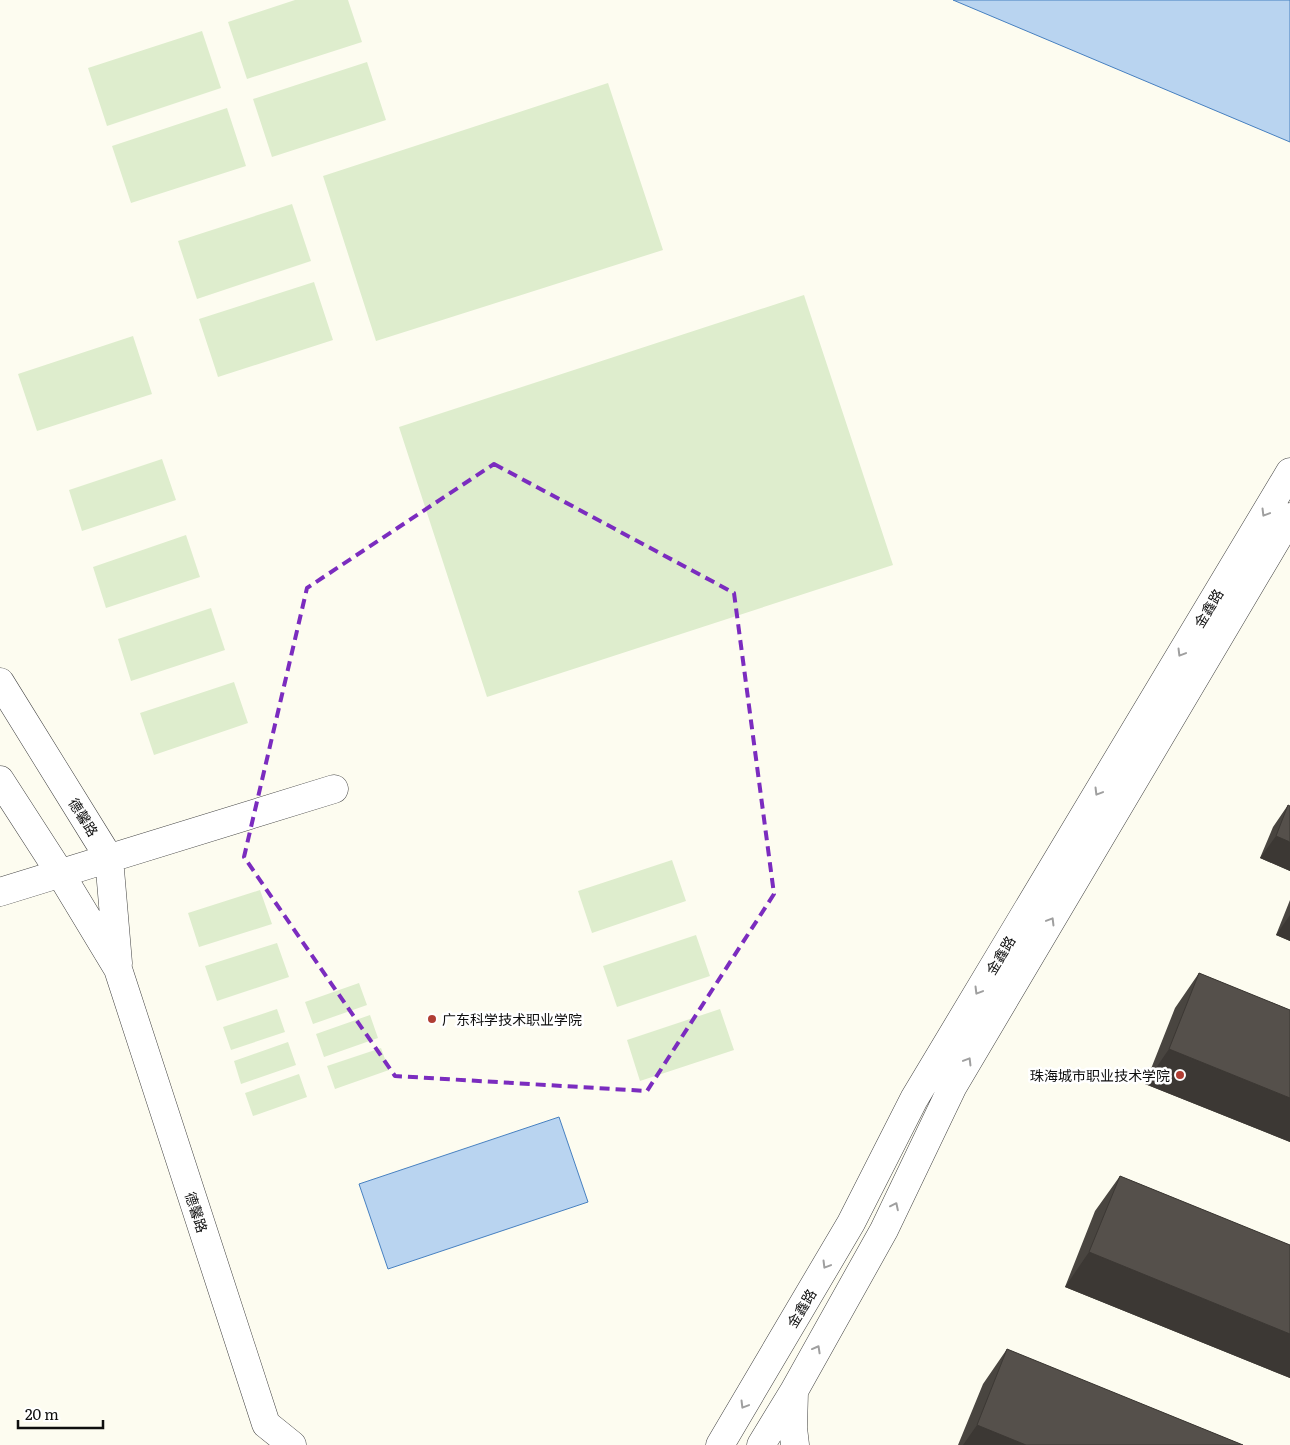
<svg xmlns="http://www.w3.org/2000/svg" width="1290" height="1445" viewBox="0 0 1290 1445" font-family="Literata,'Noto Sans SC',serif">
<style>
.pitch{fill:#deedcd}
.water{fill:#b9d4f0;stroke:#4780c0}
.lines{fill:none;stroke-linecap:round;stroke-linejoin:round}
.minor-casing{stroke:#414141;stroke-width:29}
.minor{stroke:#fff;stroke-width:28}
.wall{fill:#494540}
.shaded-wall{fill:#3c3834}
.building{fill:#55504b;stroke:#3c3834}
.oneway{stroke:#9f9f9f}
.marked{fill:none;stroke:#7b2cbf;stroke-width:4;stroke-dasharray:10 6;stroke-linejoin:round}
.poi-dot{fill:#b03d33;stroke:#fff;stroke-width:2}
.labels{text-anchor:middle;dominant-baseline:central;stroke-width:5;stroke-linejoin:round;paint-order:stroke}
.street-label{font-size:14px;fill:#0e0e0e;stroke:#fff}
.poi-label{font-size:14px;fill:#0e0e0e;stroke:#fff;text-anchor:start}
</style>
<rect width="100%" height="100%" fill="#fdfcf0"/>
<!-- pitch -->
<path class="pitch" d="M295,0H348L362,42L247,79L228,22Z
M202,31L221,88L107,126L88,68Z
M367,62L386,120L272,157L253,99Z
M608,83L663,250L376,341L323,176Z
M227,108L246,166L131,203L112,146Z
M292,204L311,261L197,299L178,241Z
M314,282L333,340L218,377L199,319Z
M804,295L893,565L487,697L399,427Z
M133,336L152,394L37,431L18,374Z
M162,459L176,500L82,531L69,490Z
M186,535L200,577L106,608L93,567Z
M211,608L225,650L131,681L118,639Z
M234,682L248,723L154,755L140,713Z
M672,860L686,901L592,933L578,891Z
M260,890L272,924L199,947L188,913Z
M696,935L710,976L617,1007L603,966Z
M277,943L289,977L217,1001L205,966Z
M359,983L367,1005L313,1024L305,1002Z
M277,1009L285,1032L231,1050L223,1027Z
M720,1009L734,1050L640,1081L627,1040Z
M370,1015L378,1038L324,1057L316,1034Z
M288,1042L296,1065L241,1084L234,1061Z
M381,1048L389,1070L335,1089L327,1066Z
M299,1074L307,1097L253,1116L245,1093Z"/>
<!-- water -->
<path class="water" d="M953,0H1290V142Z
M559,1117L588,1202L388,1269L359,1184Z"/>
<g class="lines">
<defs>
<path id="minor" d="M0,682L109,858L118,963
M0,780L60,873L118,969L266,1424L292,1445
M0,892L334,789
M794,1392L793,1428L795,1445
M720,1445L851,1223L914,1099L1290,472
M761,1445L794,1391L884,1230L953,1086L1290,517"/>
</defs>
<!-- minor casing -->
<use href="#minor" class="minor-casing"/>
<!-- minor -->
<use href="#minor" class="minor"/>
</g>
<!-- wall -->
<path class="wall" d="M1288,805L1290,871L1260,858L1273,827Z
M1290,900V941L1276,935Z
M1199,973L1290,1010V1142L1145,1084L1175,1008Z
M1120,1176L1290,1245V1378L1065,1287L1095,1211Z
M1007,1349L1243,1445H958L983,1384Z"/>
<!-- shaded-wall -->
<path class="shaded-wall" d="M1276,836L1290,842V871L1260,858Z
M1290,915V941L1276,935Z
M1169,1049L1290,1098V1142L1145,1084Z
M1089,1252L1290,1334V1378L1065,1287Z
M977,1425L1026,1445H963Z"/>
<!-- building -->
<path class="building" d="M1288,805L1290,806V842L1276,836Z
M1199,973L1290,1010V1098L1169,1049Z
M1120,1176L1290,1245V1334L1089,1252Z
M1007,1349L1243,1445H1026L977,1425Z"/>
<!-- one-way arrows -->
<defs><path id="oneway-chevron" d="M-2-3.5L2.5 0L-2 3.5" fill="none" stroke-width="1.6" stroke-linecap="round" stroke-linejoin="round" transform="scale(1.25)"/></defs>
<g class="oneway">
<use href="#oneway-chevron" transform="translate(1265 513) rotate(121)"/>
<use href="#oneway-chevron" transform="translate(1181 653) rotate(121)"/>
<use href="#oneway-chevron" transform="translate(1098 792) rotate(121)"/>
<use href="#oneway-chevron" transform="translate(1051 921) rotate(-59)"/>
<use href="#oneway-chevron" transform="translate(978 991) rotate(121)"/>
<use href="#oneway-chevron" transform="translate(968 1061) rotate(-59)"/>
<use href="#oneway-chevron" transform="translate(895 1206) rotate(-64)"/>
<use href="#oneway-chevron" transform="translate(826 1265) rotate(121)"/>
<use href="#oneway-chevron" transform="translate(817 1349) rotate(-61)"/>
<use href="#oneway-chevron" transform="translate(744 1405) rotate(121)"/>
</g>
<!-- marked area -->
<path class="marked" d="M494,464L734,593L774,894L647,1091L395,1076L244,857L307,588Z"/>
<!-- markers -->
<g class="poi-dot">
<circle cx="432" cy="1019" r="5"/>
<circle cx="1180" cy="1075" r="5"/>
</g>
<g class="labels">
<!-- street labels -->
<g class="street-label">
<text transform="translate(1208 608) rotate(-59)">金鑫路</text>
<text transform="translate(84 817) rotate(58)">德馨路</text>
<text transform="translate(1000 955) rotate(-59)">金鑫路</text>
<text transform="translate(197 1212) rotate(72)">德馨路</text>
<text transform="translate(801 1308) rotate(-59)">金鑫路</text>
</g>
<!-- poi labels -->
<g class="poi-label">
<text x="442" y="1019">广东科学技术职业学院</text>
<text x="1170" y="1075" text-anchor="end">珠海城市职业技术学院</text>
</g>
</g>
<!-- scale -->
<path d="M18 1420v8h85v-8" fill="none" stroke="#0e0e0e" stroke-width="2.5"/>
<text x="25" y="1420" font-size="15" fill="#0e0e0e" stroke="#ffffff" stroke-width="4" paint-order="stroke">20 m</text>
</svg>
